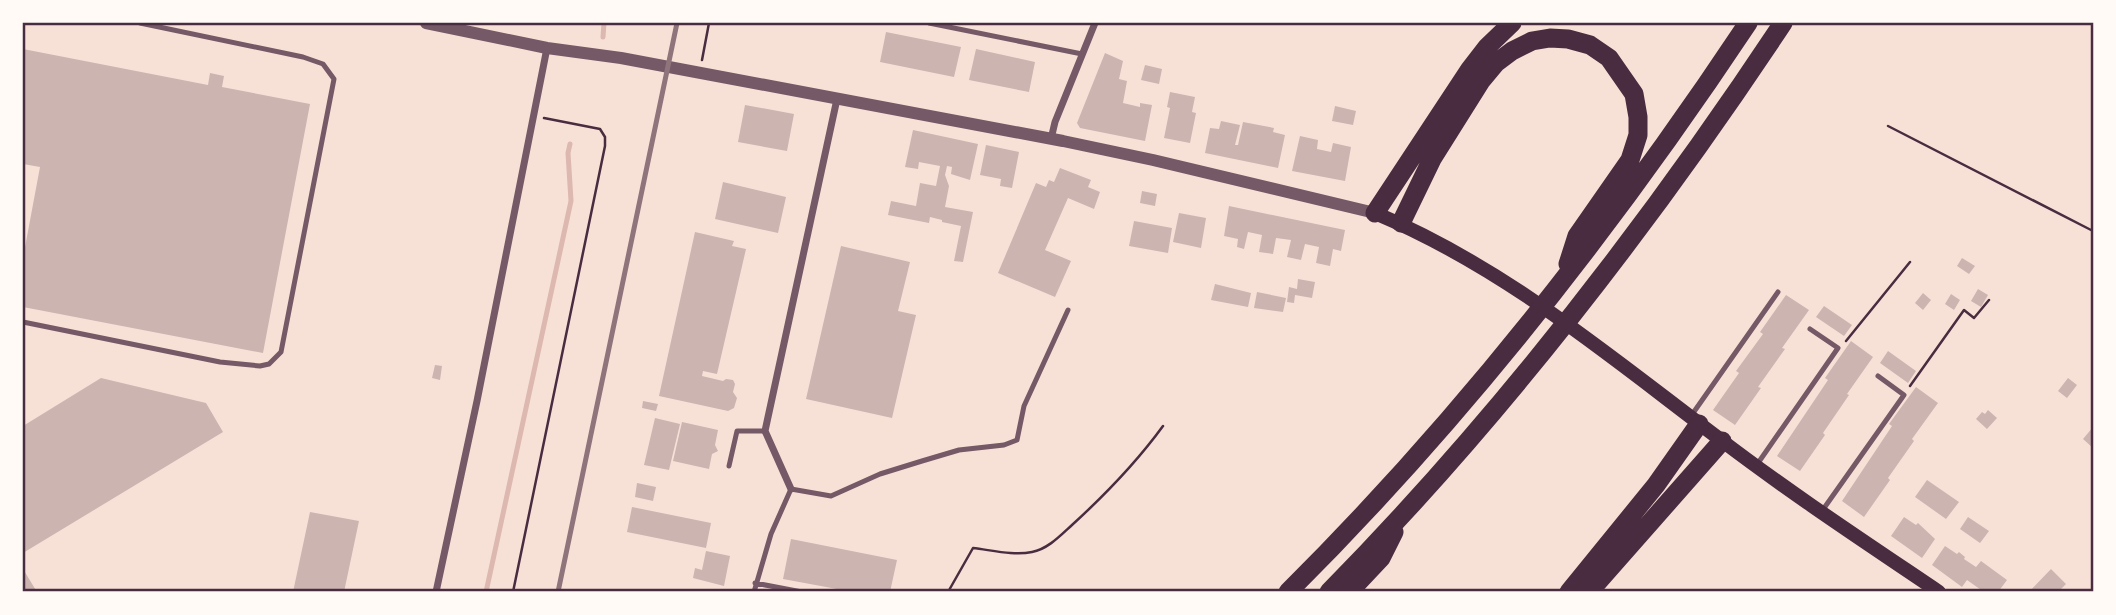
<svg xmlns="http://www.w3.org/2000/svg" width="2116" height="615" viewBox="0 0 2116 615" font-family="Helvetica,sans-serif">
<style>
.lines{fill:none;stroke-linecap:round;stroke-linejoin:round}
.stream{stroke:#dcb8b0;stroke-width:5}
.building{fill:#ccb4b1}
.path{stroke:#4a2c40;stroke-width:2.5}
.service{stroke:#755966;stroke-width:5}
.minor{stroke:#755966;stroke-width:7}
.tertiary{stroke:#755966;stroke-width:12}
.secondary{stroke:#4a2c40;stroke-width:14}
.motorway{stroke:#4a2c40;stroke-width:19}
.rail{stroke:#8f747c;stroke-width:5}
.neatline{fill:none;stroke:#4a2c40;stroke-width:2.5}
</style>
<rect width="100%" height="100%" fill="#f7e1d7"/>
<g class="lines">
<!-- stream -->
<path class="stream" d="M603,37L604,23
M486,592L571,201L568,153L570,144"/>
</g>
<!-- building -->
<path class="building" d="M886,32L961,47L954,77L880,62Z
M23,49L208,85L210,73L224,76L222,87L310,104L263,353L23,307V258L40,167L23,164Z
M976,49L1035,62L1029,92L969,80Z
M1105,53L1123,61L1119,79L1127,81L1123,103L1140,107V103L1152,105L1145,141L1080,128L1077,123Z
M1145,65L1162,69L1159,84L1141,80Z
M1170,92L1195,97L1192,112L1196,113L1190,143L1164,138L1170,108L1167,107Z
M745,105L794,114L787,151L738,142Z
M1335,106L1356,111L1353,125L1332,121Z
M1221,121L1240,125L1235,145H1238L1243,122L1274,128L1273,132L1285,135L1278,168L1205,153L1210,128L1219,129Z
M913,130L978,144L970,180L951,174L952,167L947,166L945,175L949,186L945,207L973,212L963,262L954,261L961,226L942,222V220L930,217L929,223L888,215L891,201L916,206L920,183L936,186L940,166L919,162L918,169L905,167Z
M1300,136L1318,140L1317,149L1331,152L1333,143L1351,147L1345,181L1292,171Z
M986,145L1019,152L1012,188L1000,186L1001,179L980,175Z
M1060,168L1091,180L1088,187L1100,192L1094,209L1068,198L1045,250L1071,261L1055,297L998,273L1036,183L1046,187L1049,180L1054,182Z
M723,182L786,197L778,233L715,219Z
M1142,191L1157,194L1155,206L1140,203Z
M1229,206L1345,230L1341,251L1333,249L1330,266L1316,263L1319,247L1305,244L1301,260L1287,257L1291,240L1276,238L1273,254L1259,252L1262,235L1248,232L1244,249L1237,247L1238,239L1224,236Z
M1179,213L1206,218L1201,248L1173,242Z
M1134,221L1172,228L1168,253L1129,246Z
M695,232L734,241L732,246L746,249L717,374L703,371L702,376L723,381L726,379L733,380L735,384L733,392L737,398L734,408L728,411L659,396Z
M841,246L910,262L898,311L916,315L892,418L806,399Z
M1962,258L1975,266L1969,274L1957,266Z
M1298,279L1315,282L1312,298L1295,295L1294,303L1287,302L1289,287L1297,289Z
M1215,284L1251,293L1248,307L1211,300Z
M1978,289L1988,295L1981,307L1971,301Z
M1257,292L1286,298L1283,312L1254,308Z
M1923,293L1931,300L1923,310L1915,303Z
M1951,294L1960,300L1954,310L1945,304Z
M1786,295L1809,310L1782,348L1785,349L1758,387L1761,388L1735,425L1713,410L1739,373L1736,371L1763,334L1760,332Z
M1824,306L1852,325L1844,336L1816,317Z
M1851,341L1873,357L1847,394L1849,395L1823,433L1825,435L1800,471L1777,456L1828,380L1825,378Z
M1888,351L1916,371L1908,383L1880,363Z
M435,365L442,366L440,380L432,378Z
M101,378L206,403L223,432L23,553V426Z
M2068,378L2077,385L2067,398L2058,391Z
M1916,387L1938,403L1912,439L1914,441L1888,478L1890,480L1864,517L1842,501L1892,426L1889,424Z
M643,401L658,404L656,411L642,408Z
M1988,410L1997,418L1987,429L1976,419L1982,412L1985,414Z
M655,418L680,424L669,470L644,465Z
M682,422L718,430L715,445L718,451L712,454L709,469L673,461Z
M2093,427V448L2083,439Z
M1927,480L1959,502L1946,519L1915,497Z
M637,483L656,487L653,501L635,497Z
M632,507L711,523L706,548L627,532Z
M310,512L359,521L344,592H293Z
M1904,517L1916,525L1918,523L1935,539L1922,558L1891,536Z
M1968,517L1989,531L1980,543L1960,529Z
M791,539L897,560L890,592H853L783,579Z
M1945,546L1957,554L1959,552L1965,557L1964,559L1976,567L1981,561L2007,580L1998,592H1984L1967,580L1962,587L1932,565Z
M706,551L730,556L724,586L693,578L695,568L702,570Z
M23,569L37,592H23Z
M2051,569L2066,584L2058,592H2029Z"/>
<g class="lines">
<!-- path -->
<path class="path" d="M702,60L709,23
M1888,126L2093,231
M1846,341L1910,262
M1910,386L1964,310L1974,318L1989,300
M513,592L605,146V137L600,129L544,118
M948,592L973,548C991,550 1014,556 1032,552C1048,549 1061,535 1072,525C1106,494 1136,463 1163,426"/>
<!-- service -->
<path class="service" d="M929,23L1082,54
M23,322L220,362L260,366L269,364L281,352L334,79L323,64L303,57L140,23
M1691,416L1778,292
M729,466L737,431H765
M1756,466L1838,348L1810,329
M1822,511L1904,395L1878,376
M755,583L802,592
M754,592L771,534L791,489L831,496L880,474L922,461L959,450L1004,445L1017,440L1024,406L1068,310"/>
<!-- minor -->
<path class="minor" d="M1051,139L1055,122L1095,23
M791,489L765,431L837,99
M436,592L477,401L547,48"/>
<!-- tertiary -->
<path class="tertiary" d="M426,23L547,48L621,58L1063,141L1153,160L1375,213"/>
<!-- secondary -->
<path class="secondary" d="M1375,213C1506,268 1609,356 1721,440C1792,494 1865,542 1939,592"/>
<!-- motorway -->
<path class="motorway" d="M1375,213L1470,69L1487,47L1512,23
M1401,223L1432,159L1481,81L1496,63L1512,51L1532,41L1550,38L1568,39L1590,45L1609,58L1634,94L1638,117V135L1630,160L1577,236L1568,264
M1288,592C1459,422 1615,223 1748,23
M1329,592C1499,419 1649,225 1783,23
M1349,592L1381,558L1394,532
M1569,592L1656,485L1699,424
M1589,592L1722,441"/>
<!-- rail -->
<path class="rail" d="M558,592L677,23"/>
</g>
<!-- border -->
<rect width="2116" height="615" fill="none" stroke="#fffaf5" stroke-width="49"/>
<rect x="24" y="24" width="2068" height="566" class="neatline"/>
</svg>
